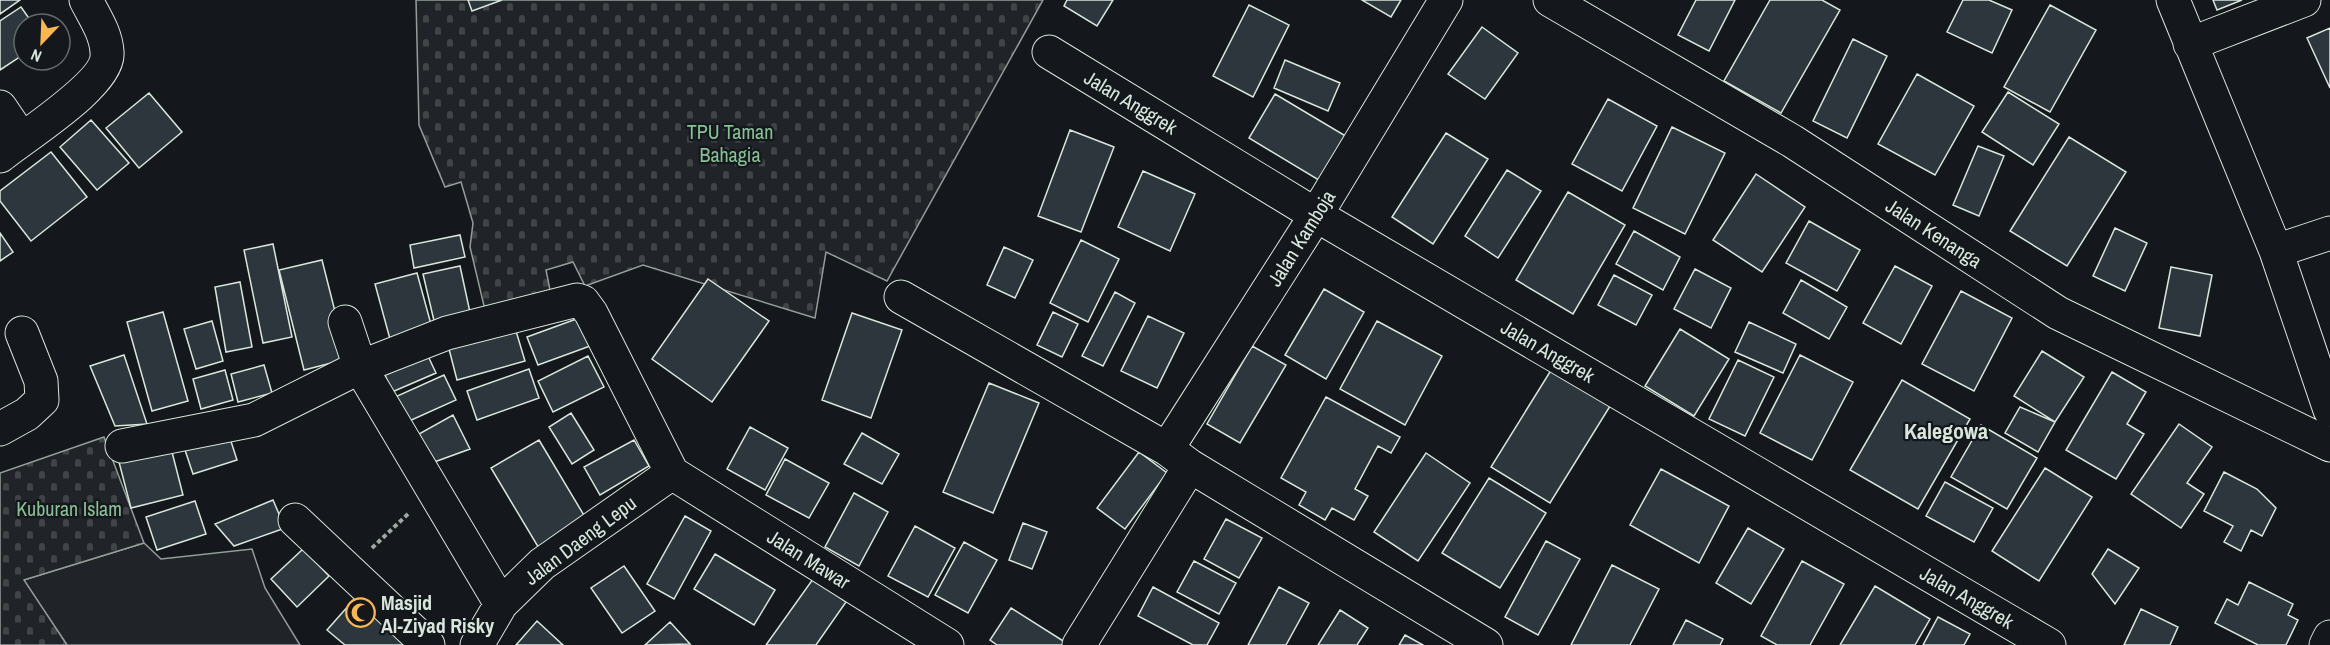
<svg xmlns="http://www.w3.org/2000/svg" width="2330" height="645" viewBox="0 0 2330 645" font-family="'Archivo Narrow',sans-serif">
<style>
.green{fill:#202428;stroke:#939e99;stroke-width:1.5}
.cemetery{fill:url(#cemetery-stones);stroke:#939e99;stroke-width:1.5}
.building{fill:#2c363c;stroke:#d8e6dc;stroke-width:1.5}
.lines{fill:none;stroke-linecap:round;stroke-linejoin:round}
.minor-casing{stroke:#d8e6dc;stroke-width:35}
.path{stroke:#9da8a2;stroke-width:4;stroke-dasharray:4.5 3;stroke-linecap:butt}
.minor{stroke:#14181c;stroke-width:33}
.labels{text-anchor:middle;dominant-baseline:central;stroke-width:4.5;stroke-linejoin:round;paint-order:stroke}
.street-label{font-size:20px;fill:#d8e6dc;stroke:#14181c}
.park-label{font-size:20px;fill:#8ac095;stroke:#14181c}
.poi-label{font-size:20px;font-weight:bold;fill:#d8e6dc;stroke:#14181c;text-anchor:start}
.quarter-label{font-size:22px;font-weight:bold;fill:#d8e6dc;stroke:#14181c}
</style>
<defs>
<pattern id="cemetery-stones" width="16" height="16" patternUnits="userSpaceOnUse" patternTransform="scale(1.5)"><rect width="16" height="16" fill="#202428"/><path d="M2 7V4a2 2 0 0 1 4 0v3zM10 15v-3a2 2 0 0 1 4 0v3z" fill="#404447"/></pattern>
</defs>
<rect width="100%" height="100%" fill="#14181c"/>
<!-- green -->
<path class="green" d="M144,543L161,559L252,549L265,588L300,645H67L23,580Z"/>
<!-- cemetery -->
<path class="cemetery" d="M416,0H1043L887,281L826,252L815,318L643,265L585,286L573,262L546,270L552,300L485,310L470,247L473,223L461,182L445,187L419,125Z
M104,437L144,543L24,580L67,645H0V473Z"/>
<!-- building -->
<path class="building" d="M0,0H20L0,14Z
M468,0H502L472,11Z
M1067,0H1113L1097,26L1064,6Z
M1362,0H1401L1391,17Z
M1696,0H1735L1709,51L1678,35Z
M1770,0H1822L1840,10L1781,113L1724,81Z
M1963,0H1989L2012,10L1992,53L1947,32Z
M2213,0H2242L2217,10Z
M1249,5L1289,25L1253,97L1213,76Z
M2050,5L2096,30L2050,112L2004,87Z
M21,7L33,24H24V54L0,70V21Z
M1482,27L1518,53L1485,99L1448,74Z
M2330,28V88L2307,38Z
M1853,39L1887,56L1847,138L1813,121Z
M1285,60L1340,83L1328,111L1274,88Z
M1917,74L1974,106L1935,175L1878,144Z
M2008,92L2059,124L2033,165L1982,132Z
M149,93L182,132L139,168L106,128Z
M1275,94L1354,141L1327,185L1249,138Z
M1608,99L1657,126L1622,191L1572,164Z
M91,120L129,163L97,190L60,147Z
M1672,127L1725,153L1685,234L1633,208Z
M1070,130L1114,147L1081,232L1038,216Z
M1446,133L1488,159L1433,244L1392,217Z
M2069,137L2126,172L2067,266L2010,231Z
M1978,146L2004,156L1979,216L1953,205Z
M51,152L87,197L31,241L0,201V191Z
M1507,170L1541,191L1498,258L1465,236Z
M1143,171L1195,194L1170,251L1118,227Z
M1756,174L1805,207L1762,272L1713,240Z
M1568,192L1625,225L1573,314L1516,280Z
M1809,221L1860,250L1837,291L1786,263Z
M2115,228L2147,243L2125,291L2093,276Z
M1634,231L1680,257L1663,290L1616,264Z
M0,233L13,252L0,261Z
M460,235L465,257L414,268L410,245Z
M1081,240L1119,259L1088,322L1050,303Z
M273,244L292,337L263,343L244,250Z
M1004,247L1033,260L1015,298L987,285Z
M322,260L347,359L304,370L279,270Z
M460,266L471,317L435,325L423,274Z
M1895,266L1932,286L1901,344L1863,323Z
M2171,267L2212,275L2200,336L2159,328Z
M1695,269L1731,288L1711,328L1674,309Z
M417,273L432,328L390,339L375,284Z
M1614,275L1652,295L1636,325L1598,305Z
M708,279L769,321L712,402L652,359Z
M1801,280L1847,307L1829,339L1783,313Z
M240,282L252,347L226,352L215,287Z
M1324,289L1364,312L1326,379L1285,355Z
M1961,291L2012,318L1974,391L1922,364Z
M1115,292L1135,303L1103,366L1082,356Z
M163,312L188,401L152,411L127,322Z
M1053,312L1078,324L1062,357L1037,345Z
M852,313L902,330L871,418L822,400Z
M1148,316L1184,333L1157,388L1121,371Z
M579,318L590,346L538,365L527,337Z
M212,321L223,361L196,369L184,329Z
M1377,321L1442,356L1405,425L1340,389Z
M1749,322L1796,344L1783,373L1735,352Z
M1680,329L1729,359L1694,416L1645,386Z
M516,331L525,361L457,380L449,349Z
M1252,346L1286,365L1240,443L1207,424Z
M2042,351L2084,377L2055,422L2014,396Z
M124,355L147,424L115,426L90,366Z
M1800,355L1853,382L1812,460L1760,433Z
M428,356L436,373L392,392L385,375Z
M588,356L604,387L553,412L538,381Z
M1738,360L1774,377L1745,436L1709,419Z
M264,365L272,393L238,402L231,374Z
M1553,367L1612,403L1550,503L1491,467Z
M529,369L539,398L477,420L467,391Z
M225,370L233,400L201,409L193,379Z
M2112,372L2146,392L2127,424L2144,434L2116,479L2066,450Z
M444,375L456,400L407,422L395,397Z
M1902,380L1970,419L1918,509L1850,470Z
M989,383L1039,403L993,513L943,492Z
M1326,397L1400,437L1391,453L1378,446L1355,489L1368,496L1354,520L1332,508L1325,520L1299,505L1306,492L1281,478Z
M2020,407L2055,422L2038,452L2005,433Z
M571,413L594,450L572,464L549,427Z
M453,415L470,449L426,465L410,439Z
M2179,424L2212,447L2187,483L2204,494L2181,528L2131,494Z
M1981,425L2037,458L2007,509L1951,477Z
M750,427L788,448L765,490L727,469Z
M227,429L237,460L193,474L183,444Z
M862,433L899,454L882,484L844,464Z
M539,440L588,522L540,550L491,468Z
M634,440L649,466L600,495L584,467Z
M171,448L183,495L131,508L119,462Z
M1139,452L1167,473L1125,529L1097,508Z
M1426,453L1470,483L1418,561L1374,532Z
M785,459L829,483L809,518L766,495Z
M2045,468L2092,497L2039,581L1992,551Z
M1661,469L1729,506L1699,563L1630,525Z
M2224,472L2257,489L2276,508L2262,536L2251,530L2241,551L2224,542L2233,526L2204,511Z
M1489,478L1546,513L1500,588L1442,553Z
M1945,482L1993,508L1974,542L1926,516Z
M854,493L888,512L859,566L825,547Z
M273,500L285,528L234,546L215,524Z
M195,501L206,534L157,550L146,517Z
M685,516L711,531L674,599L647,584Z
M1226,519L1262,538L1239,578L1204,559Z
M1023,523L1047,532L1032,569L1009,560Z
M915,526L955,548L928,597L888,576Z
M1748,528L1784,549L1751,604L1716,583Z
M1546,541L1580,559L1538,635L1505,617Z
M964,542L997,560L968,613L935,595Z
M303,549L329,576L297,607L271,579Z
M2108,549L2139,568L2115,604L2092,574Z
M715,554L775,590L754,625L694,589Z
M1194,561L1236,583L1219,614L1177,592Z
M1802,561L1844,584L1810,645H1777L1761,636Z
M1612,565L1659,589L1630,645H1571Z
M624,566L655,611L622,633L591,588Z
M813,579L846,602L816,645H766Z
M2249,582L2293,604L2288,615L2298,620L2286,645H2258L2215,623L2227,599L2238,605Z
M1875,586L1930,619L1915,645H1840Z
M1153,587L1219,623L1207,645H1193L1138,616Z
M1279,587L1309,603L1286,645H1248Z
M357,596L414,645H345L327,630Z
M1011,608L1068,644V645H997L990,640Z
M2141,609L2178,627L2170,645H2124Z
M1340,610L1368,628L1357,645H1318Z
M1938,617L1970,634L1964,645H1923Z
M1686,620L1723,639L1720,645H1673Z
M537,621L563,645H516Z
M670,622L690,644L645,645Z
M1405,635L1423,645H1399Z"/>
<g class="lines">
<defs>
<path id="minor" d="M1446,0L1316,215L1167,449L1190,466L1486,645
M1550,0L1792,141L2058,313L2330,445
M2173,0L2276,251L2330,410
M2190,44L2304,0
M1049,52L1316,215L2049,645
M0,107L21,138
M0,156C24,136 111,83 107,52C106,33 94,16 86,0
M2276,251L2330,233
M901,297L1167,449
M345,322L360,367L501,604
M0,429L27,414L42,400L41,381L22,333
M122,446L254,420L360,367L447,333L577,300L583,302L591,313L672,473
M672,473L947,645
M295,520L428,645
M477,645L501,604L542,564L672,473
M1079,645L1190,466
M2326,645L2330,637"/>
</defs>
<!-- minor casing -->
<use href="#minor" class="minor-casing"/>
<!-- path -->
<path class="path" d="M372,548L408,514"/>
<!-- minor -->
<use href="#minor" class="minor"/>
</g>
<!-- icons -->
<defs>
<symbol id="mosque-ring" viewBox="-11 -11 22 22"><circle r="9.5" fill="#14181c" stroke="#ffb74d" stroke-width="1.5"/><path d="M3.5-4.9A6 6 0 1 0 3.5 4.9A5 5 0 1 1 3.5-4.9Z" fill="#ffb74d"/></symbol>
</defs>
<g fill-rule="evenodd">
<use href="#mosque-ring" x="344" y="596" width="33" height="33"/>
</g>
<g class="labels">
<!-- street labels -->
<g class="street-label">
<text transform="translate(1131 102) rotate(31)">Jalan Anggrek</text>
<text transform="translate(1934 233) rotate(33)">Jalan Kenanga</text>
<text transform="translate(1301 238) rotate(-58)">Jalan Kamboja</text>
<text transform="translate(1548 351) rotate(30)">Jalan Anggrek</text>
<text transform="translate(580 540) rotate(-37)">Jalan Daeng Lepu</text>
<text transform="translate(809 559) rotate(32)">Jalan Mawar</text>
<text transform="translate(1967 597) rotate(30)">Jalan Anggrek</text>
</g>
<!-- park labels -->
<g class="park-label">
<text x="730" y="131">TPU Taman<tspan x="730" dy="23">Bahagia</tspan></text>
<text x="69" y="508">Kuburan Islam</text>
</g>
<!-- poi labels -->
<g class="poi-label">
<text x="381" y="602">Masjid<tspan x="381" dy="23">Al-Ziyad Risky</tspan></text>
</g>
<!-- quarter labels -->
<g class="quarter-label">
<text x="1946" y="431">Kalegowa</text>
</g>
</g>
<!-- north arrow -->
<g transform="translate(42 42) rotate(203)"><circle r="28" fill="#14181c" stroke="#626a69" stroke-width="1.5"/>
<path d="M0-4.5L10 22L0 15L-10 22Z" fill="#ffb74d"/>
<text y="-9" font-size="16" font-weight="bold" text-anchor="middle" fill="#d8e6dc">N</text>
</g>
</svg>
